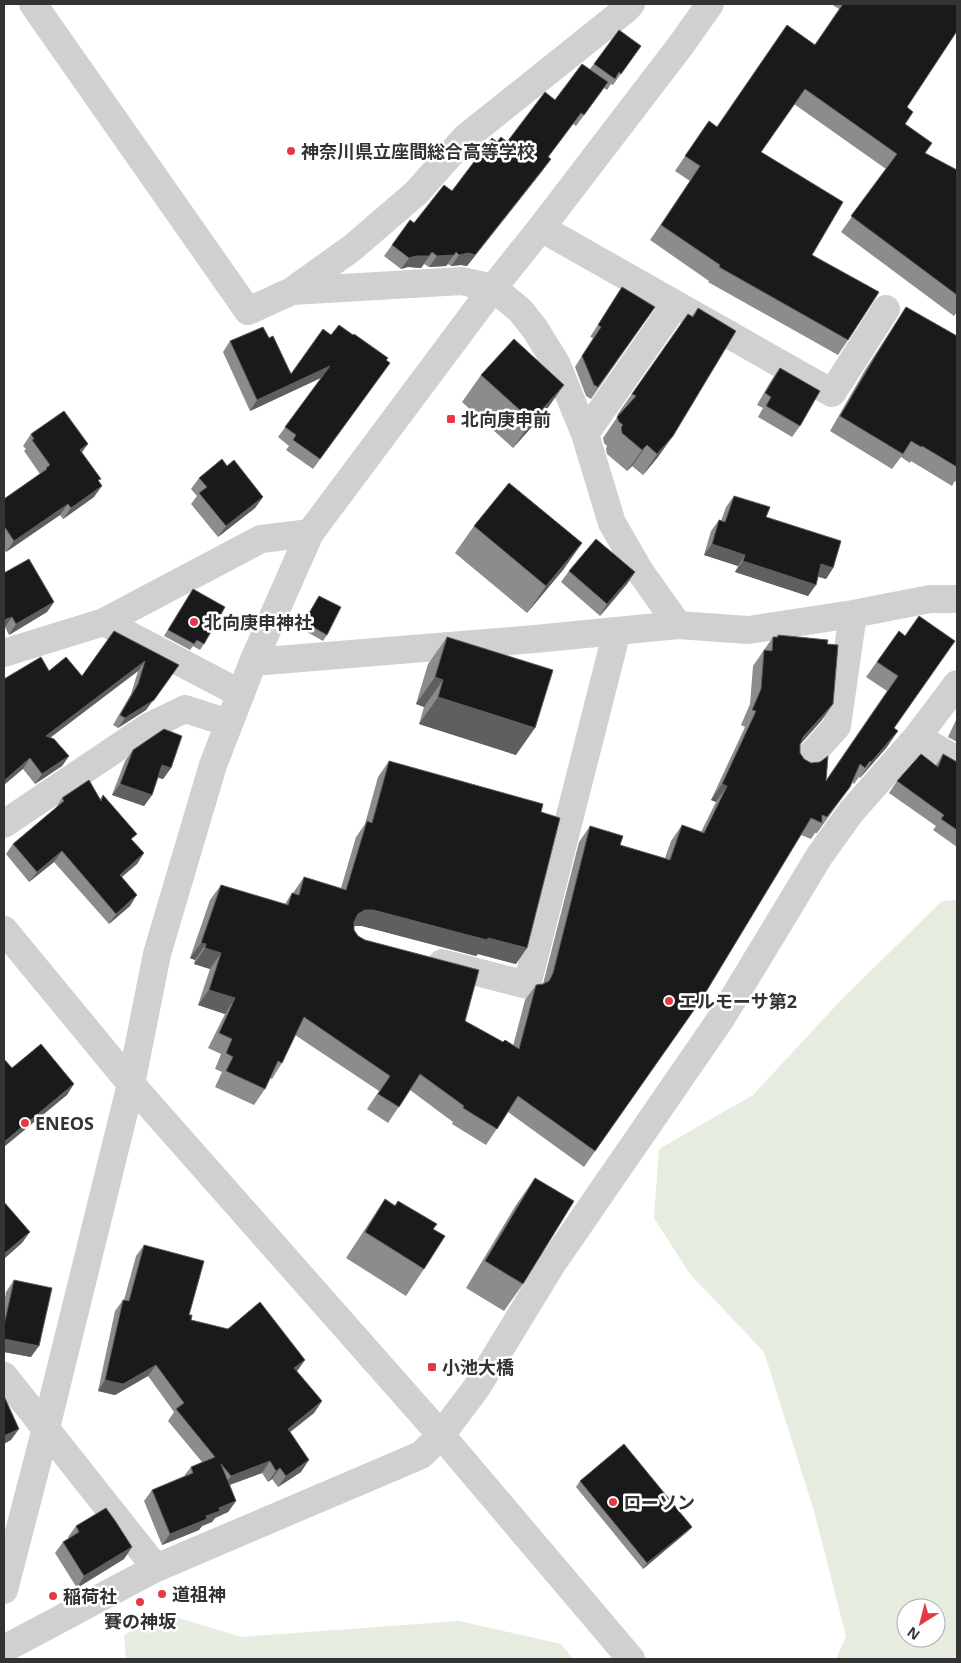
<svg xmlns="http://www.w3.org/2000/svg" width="961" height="1663" viewBox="0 0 961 1663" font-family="'Open Sans','Noto Sans JP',sans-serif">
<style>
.green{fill:#e6ecdf;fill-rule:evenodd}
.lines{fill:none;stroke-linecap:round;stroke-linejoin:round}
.minor{stroke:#d0d0d0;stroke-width:28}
.wall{fill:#8c8c8c}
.shaded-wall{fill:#5f5f5f}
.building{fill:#1a1a1a;stroke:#5f5f5f}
.poi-dot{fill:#e63946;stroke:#fff;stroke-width:2}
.labels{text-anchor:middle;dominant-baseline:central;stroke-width:5;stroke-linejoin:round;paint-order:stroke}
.poi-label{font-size:18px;font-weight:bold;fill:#333;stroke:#fff;text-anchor:start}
</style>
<rect width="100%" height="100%" fill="#fff"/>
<!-- green -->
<path class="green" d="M957,900V1659H836L846,1636L814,1511L764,1352L690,1274L654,1218L659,1149L753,1095L842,999L942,901ZM906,1608H936V1638H906Z
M162,1613L242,1637L459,1621L561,1644L573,1659H126L124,1635Z"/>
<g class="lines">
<!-- minor -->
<path class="minor" d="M33,4L248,311L292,291L352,248L416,193L465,138L625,10L631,4
M541,228L832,393L886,309
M292,291L462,281L493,288L520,310L535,329L556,363L585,434L612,523L639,570L678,625
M585,434L675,305
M104,622L241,694
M4,653L104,622L261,539L310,533
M253,662L535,639L678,625L748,630L853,614
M917,737L957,760
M804,763L837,726L853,614L930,599H957
M4,824L148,727L185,709L229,723
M4,930L131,1084L441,1435L631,1659
M442,963L527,985L617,631
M4,1376L156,1568
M4,1590L46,1428L131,1084L157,954L213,765L253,662L310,533L493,288L541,228L681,45L710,4
M4,1649L156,1568L421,1455L441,1435L477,1387L552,1264L722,1017L820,855L851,812L917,737L957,684"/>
</g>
<!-- wall -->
<path class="wall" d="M831,4H957L907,107L905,124L925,153L957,170V312L954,316L841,232L886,169L794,104L761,152L812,255L848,340L838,355L708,282L709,281L650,240L690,181L675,171L709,121L717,127L815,44L839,9Z
M619,30L641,46L613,85L611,84L607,90L604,88L576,126L573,124L548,157L543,170L467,266L461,265L451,266L448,264L446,266L429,267L424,264L421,268L408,267L401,269L384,256L392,245L414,223L452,191L497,142H507L590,69Z
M622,287L655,307L591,399L586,396L575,367L593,338L590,337Z
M906,307L957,336V483L955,481L952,486L911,461L910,463L901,457L892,469L830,431L865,370Z
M698,308L658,457L643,475L632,466L627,471L607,454L606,449L607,446L604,443L603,438L618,416L617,415L688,314L692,316Z
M331,335L386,360L390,363L313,469L286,450L289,446L278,437L322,377L250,411L223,352L230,341L269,338L291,374Z
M780,368L800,426L792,437L758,417L763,408L757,405L772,379Z
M481,375L545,412L513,448L462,402Z
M31,434L82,453L99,481L94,497L63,519L60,515L6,552L4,549V499L40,474L24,451L26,449L23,446Z
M227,466L263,497L255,508L218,537L191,504L197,496L191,489L199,478Z
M734,496L766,517L833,568L826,579L818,577L808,596L735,572L738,566L704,555L711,531L719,520L721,521L726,507Z
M474,526L582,543L563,570L527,613L455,553Z
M569,571L635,572L627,584L600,616L561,582Z
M4,573L54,602L47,612L9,635L5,627L4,628Z
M193,589L204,644L200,650L193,646L190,650L164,636Z
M319,596L327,635L323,641L300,628Z
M114,631L179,665L146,710L118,728L113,725L131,694L138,671L50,738L69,756L62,766L35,784L23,769L49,671L82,676Z
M899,631L905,636L894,728L887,747L860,778L859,777L854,784L852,782L850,787L817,833H815L811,839L801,835L701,1000L584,1167L508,1112L486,1145L452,1124L453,1122L410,1090L388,1123L367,1109L379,1091L295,1035L282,1063L272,1079L270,1078L265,1089L254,1105L215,1087L222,1072L215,1069L221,1054L208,1048L225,1014L198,1005L210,969L194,964L195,960L190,958L210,900L221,885L285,904L292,893H293L304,877L341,888L356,837L365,824L378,777L389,761L541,812L516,964L478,954L476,956L362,926H354V930L358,936L465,1021L503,1042L513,1046L525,1000L536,985L543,984L579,842L590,826L620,845L665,858L671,841L682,825L701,832L716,802L711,800L745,727L741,725L750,704L753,666L773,637H777L778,635L822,720L800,745V753L804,759L826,780L887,691L866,677Z
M447,637L516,755L419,724L424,707L416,704L428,664Z
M957,718V742L948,737Z
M133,750L171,768L163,779L158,778L152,795L144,806L112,795L125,761Z
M943,754L957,762V847L933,830L936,826L889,793L897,781L936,765Z
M103,795L132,840L144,853L137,864L122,877L130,906L109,924L54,862L29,882L6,854L13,844L55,809L62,798L100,799Z
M535,1178L523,1284L504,1311L466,1288L516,1205Z
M385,1199L433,1229L424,1269L406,1296L346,1258L367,1226Z
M144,1245L189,1315L191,1320L305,1360L297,1371L322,1401L314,1413L290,1432L301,1472L278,1487L272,1479L268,1482L262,1473L230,1485L236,1501L228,1512L215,1518L212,1522L202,1526L199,1530L162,1545L144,1501L152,1490L184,1476L191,1467L202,1462L168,1421L174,1412L148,1376L115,1395L98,1391L115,1311L123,1300H124L136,1256Z
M14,1280L31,1357L4,1352V1303L6,1292Z
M580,1481L692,1527L687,1532L643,1569L576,1487Z
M76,1526L132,1547L124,1559L77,1588L55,1553L63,1542L69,1538L68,1537Z"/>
<!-- shaded-wall -->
<path class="shaded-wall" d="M551,159L543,170L467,266L461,265L451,266L459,255Z
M432,252L421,268L408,267L401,269L409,258Z
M456,252L446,266L429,267L437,256Z
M330,366L323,377L250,411L257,400Z
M564,385L545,412L513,448L532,421Z
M673,436L658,457L643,475L657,454Z
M88,444L80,455V450Z
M647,445L632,466L627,471L642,450Z
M102,486L94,497L63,519L71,508Z
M263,497L255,508L218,537L226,526Z
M68,504L60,515L6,552L14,541Z
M582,543L563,570L527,613L546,586Z
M712,544L745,555L738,566L704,555Z
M743,561L816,585L808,596L735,572Z
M821,564L833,568L826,579L814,575Z
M635,572L627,584L600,616L607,604Z
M54,602L47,612L9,635L16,624Z
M12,617L5,627L4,628V620Z
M145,661L138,671L39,746L46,736Z
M179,665L146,710L118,728L125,718Z
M435,677L443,680L424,707L416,704Z
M438,697L535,728L516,755L419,724Z
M833,704L822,720L792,753L803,737Z
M898,731L887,747L860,778L871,762Z
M69,756L62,766L35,784L42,774Z
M30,758L23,769L4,785V781Z
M162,765L171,768L163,779L154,776Z
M120,784L152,795L144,806L112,795Z
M722,784L727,786L716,802L711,800Z
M62,851L54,862L29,882L37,872Z
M144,853L137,864L112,885L120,875Z
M137,895L130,906L109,924L116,914Z
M365,910H373L527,948L516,964L478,954L476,956L362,926H354L347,930L358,914Z
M201,943L206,944L195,960L190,958Z
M205,948L221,953L210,969L194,964Z
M209,990L235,998L225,1014L198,1005Z
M74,1084L67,1095L4,1147V1142Z
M30,1232L22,1243L4,1259V1254Z
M4,1339L39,1346L31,1357L4,1352Z
M305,1360L297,1371L294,1368Z
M156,1365L148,1376L115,1395L98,1391L105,1380Z
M322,1401L314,1413L280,1440L288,1429Z
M19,1429L11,1440L4,1444V1436Z
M309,1460L301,1472L278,1487L286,1476Z
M270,1461L262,1473L223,1487L231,1476Z
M280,1468L272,1479L268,1482L276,1471Z
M236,1501L228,1512L215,1518L212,1522L202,1526L199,1530L162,1545L170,1534L206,1516L219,1508Z
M692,1527L687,1532L643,1569L647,1563Z
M132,1547L124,1559L77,1588L84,1576Z"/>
<!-- building -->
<path class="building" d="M843,4H957V31L907,107L913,112L905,124L932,143L925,153L957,170V295L851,216L897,154L805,89L761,152L843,202L812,255L879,292L848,340L719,267L720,265L661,225L700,166L685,156L709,121L717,127L787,25L815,45Z
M619,30L641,46L621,74L619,72L615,79L594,64Z
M582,64L608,82L584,115L581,113L548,157L551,159L475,255L469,253L459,255L456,252L454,255L437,256L432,252L429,256H416L409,258L392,245L410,220L414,223L444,185L452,191L492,138L497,142L501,137L507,142L545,92L555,100Z
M622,287L655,307L598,387L594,385L582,356L601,327L598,325Z
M906,307L957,336V467L922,446L921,447L911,441L903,454L840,416L876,355Z
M698,308L736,331L673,436L657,454L647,445L642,450L622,433L621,427L623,425L619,422L617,417L636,396L632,394L688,314L693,317Z
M339,325L353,335L354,334L388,358L386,360L390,363L320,459L293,440L296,435L285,427L330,366L257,400L230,341L263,327L269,338L273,336L291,374L323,329L331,335Z
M514,339L564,385L532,421L481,375Z
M780,368L820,391L800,426L766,406L771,397L765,393Z
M64,411L88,444L80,450L101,479L98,480L102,486L71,508L68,504L14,541L4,526V499L47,469L46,468L50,465L32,440L34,439L31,434Z
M222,459L227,466L234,460L263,497L226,526L199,493L207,487L199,478Z
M509,483L582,543L546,586L474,526Z
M734,496L770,507L766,517L841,541L833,568L821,564L816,585L743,561L745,555L712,544L719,520L725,522Z
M596,539L635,572L607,604L569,571Z
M29,559L54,602L16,624L12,617L4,620V573Z
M193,589L225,607L204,644L197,640L194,644L168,630Z
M319,596L341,607L327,635L304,622Z
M919,616L955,641L894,728L898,731L871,762L870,761L865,768L860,764L850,787L827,817L822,815V823L811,818L701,1000L595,1151L518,1096L497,1129L463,1108L464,1106L420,1074L399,1107L378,1094L390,1076L304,1017L282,1063L278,1061L265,1089L226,1071L233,1057L226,1053L232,1039L219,1033L235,998L209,990L221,953L205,948L206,944L201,943L221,885L288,905L292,893L299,895L304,877L346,890L367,821L372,823L389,761L543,804L541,812L560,818L527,948L488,938L487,940L373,910H365L358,914L354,922V930L358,936L365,940L479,970L465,1021L503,1042L505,1040L519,1049L536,985L543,984L549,981L553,973L590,826L623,836L620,845L670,860L682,825L704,833L727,786L722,784L756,711L752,710L761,689L764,650L772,651L773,637H778V635L828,640L827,644L838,645L833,704L803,737L800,745V753L804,759L811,763L820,762L828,756L826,781L898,676L877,662L899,631L905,636Z
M114,631L179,665L154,700L125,718L120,715L138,684L145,661L46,736L54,739L69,756L42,774L30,758L4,781V679L41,657L49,671L66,657L82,676Z
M447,637L553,670L535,728L438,697L443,680L435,677Z
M164,729L182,736L171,768L162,765L152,795L120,784L133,750Z
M921,754L938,767L943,754L957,762V830L941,819L944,815L897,781Z
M89,780L101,801L103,795L137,834L131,839L144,853L120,875L137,895L116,914L62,851L37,872L13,844L64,801L62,798Z
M41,1044L74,1084L4,1142V1059L12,1068Z
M535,1178L574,1201L523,1284L485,1261Z
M385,1199L395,1206L398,1201L437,1224L433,1229L445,1236L424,1269L365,1232Z
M4,1202L30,1232L4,1254Z
M144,1245L204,1261L189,1315H192L191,1320L228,1329L260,1302L305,1360L294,1368L322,1401L288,1429L309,1460L286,1476L280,1468L276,1471L270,1461L231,1476L221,1464L236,1501L219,1508L220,1511L206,1516L207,1519L170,1534L152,1490L193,1473L191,1467L215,1457L176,1409L184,1403L156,1365L123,1384L105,1380L123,1300L129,1301Z
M14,1280L52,1288L39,1346L4,1339V1325Z
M4,1396L19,1429L4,1436Z
M624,1444L692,1527L647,1563L580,1481Z
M106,1508L116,1522L132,1547L84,1576L63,1542L79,1532L76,1526Z"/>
<!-- markers -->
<g class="poi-dot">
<circle cx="291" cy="151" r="5"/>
<rect x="446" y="414" width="10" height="10" rx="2.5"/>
<circle cx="194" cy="622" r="5"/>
<circle cx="669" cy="1001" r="5"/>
<circle cx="25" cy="1123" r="5"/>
<rect x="427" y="1362" width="10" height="10" rx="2.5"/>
<circle cx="613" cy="1502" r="5"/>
<circle cx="162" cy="1594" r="5"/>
<circle cx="53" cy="1596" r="5"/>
<circle cx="140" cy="1602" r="5"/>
</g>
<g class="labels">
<!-- poi labels -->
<g class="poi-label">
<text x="301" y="151">神奈川県立座間総合高等学校</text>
<text x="461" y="419">北向庚申前</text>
<text x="204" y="622">北向庚申神社</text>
<text x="679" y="1001">エルモーサ第2</text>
<text x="35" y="1123">ENEOS</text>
<text x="442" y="1367">小池大橋</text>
<text x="623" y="1502">ローソン</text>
<text x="172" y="1594">道祖神</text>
<text x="63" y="1596">稲荷社</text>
<text x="140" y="1621" text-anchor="middle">賽の神坂</text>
</g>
</g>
<!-- border -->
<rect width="961" height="1663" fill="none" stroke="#333333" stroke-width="10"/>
<!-- north arrow -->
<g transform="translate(921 1623) rotate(216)"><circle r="24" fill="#ffffff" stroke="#adadad"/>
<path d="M0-4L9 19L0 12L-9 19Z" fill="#e63946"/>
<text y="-8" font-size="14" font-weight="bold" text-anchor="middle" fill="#333333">N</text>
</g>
</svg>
